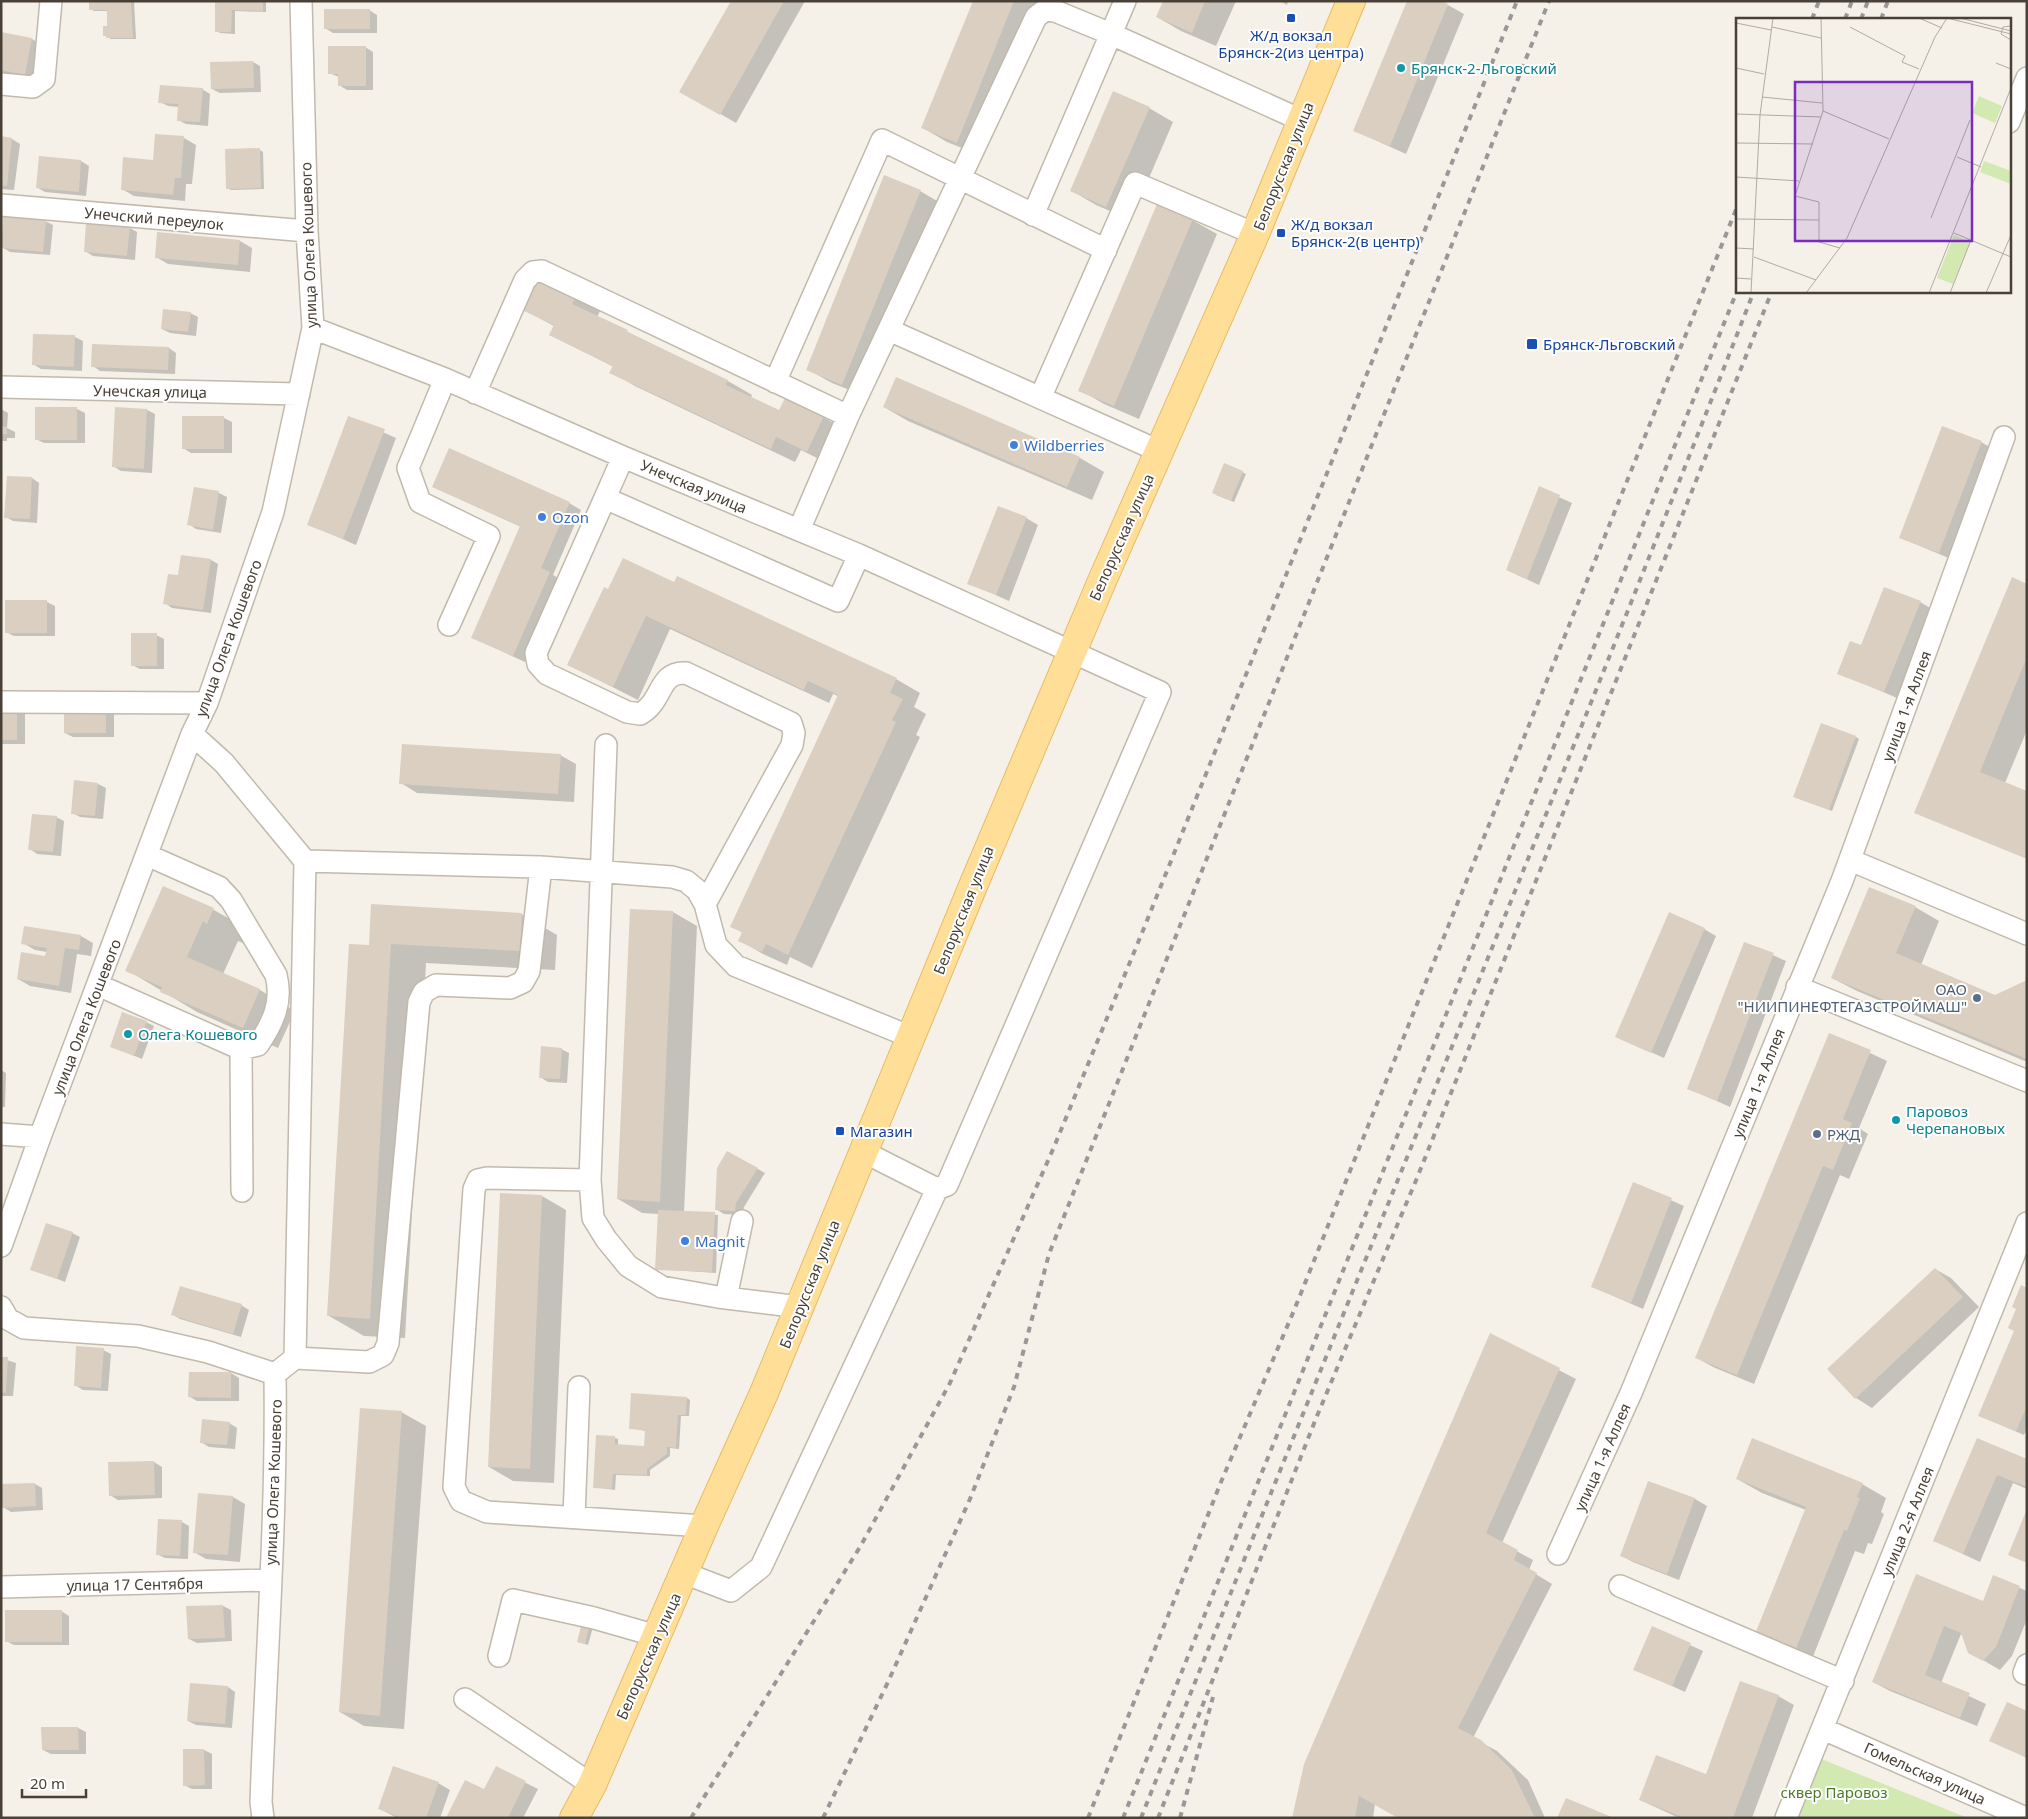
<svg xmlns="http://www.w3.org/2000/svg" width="2028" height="1819" viewBox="0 0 2028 1819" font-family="'Noto Sans',sans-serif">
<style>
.green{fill:#d2eab1}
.shadow{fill:#0003}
.building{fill:#dacfc1}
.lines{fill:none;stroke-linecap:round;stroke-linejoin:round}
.minor-casing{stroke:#c1b9ab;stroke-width:24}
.major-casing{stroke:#e7bc65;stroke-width:30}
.minor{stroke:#fff;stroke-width:21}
.major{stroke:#ffde98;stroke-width:28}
.rail{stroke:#989898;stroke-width:4;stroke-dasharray:6 6;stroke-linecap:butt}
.transit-dot{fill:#1a4fb4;stroke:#fff;stroke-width:2}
.culture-dot{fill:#0f9aa8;stroke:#fff;stroke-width:2}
.shop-dot{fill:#3f7fe0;stroke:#fff;stroke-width:2}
.service-dot{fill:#5c6f8a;stroke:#fff;stroke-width:2}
.labels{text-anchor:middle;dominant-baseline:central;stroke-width:4;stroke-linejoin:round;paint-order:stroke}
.transit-label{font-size:15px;fill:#164399;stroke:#fff;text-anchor:start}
.culture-label{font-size:15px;fill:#0d838f;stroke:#fff;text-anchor:start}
.street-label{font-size:15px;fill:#494137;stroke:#fff}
.shop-label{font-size:15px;fill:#366cbe;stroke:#fff;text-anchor:start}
.service-label{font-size:15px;fill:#4e5e75;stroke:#fff;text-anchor:end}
.park-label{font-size:15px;fill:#4b7d28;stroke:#fff}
.inset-road{fill:none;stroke:#b0aba2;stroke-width:1}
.view{fill:#7b2cbf;fill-opacity:0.15;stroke:#7b2cbf;stroke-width:2.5}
.inset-edge{fill:none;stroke:#494137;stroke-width:2.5}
</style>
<rect width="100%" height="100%" fill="#f5f1e9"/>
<!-- green -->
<path class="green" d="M1819,1758L1968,1818H1795Z"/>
<!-- shadow -->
<path class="shadow" d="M91,1H134L136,39H111L104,35L108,27V11H94L91,9Z
M216,1H266V12L235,11V34L220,33L217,31Z
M732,1H805L736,123L681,91Z
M974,1H1044L982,156L947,142L923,128Z
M1164,1H1236L1216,46L1181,31L1157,17Z
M1280,1H1288L1287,5Z
M1448,5L1464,14L1406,154L1355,131Z
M369,10L377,15V33H333L325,28Z
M1,34L32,39L56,53L49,88L1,79Z
M365,47L373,52V90H347L339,85V77L329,73Z
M253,62L260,66L261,92L220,93L212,89Z
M202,89L210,94L208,126L186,124L178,120L179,107L168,106L160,102Z
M1149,108L1173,122L1131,220L1096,205L1072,191Z
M1,138L12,139L20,144L14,190L1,189Z
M184,138L196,145L192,184H186L185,201L134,196L122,189Z
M260,150L263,152L264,189L231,190L227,188Z
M40,158L81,161L89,166L86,196L45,192L38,188Z
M920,191L944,205L867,397L832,383L807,369Z
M1192,220L1217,234L1139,419L1104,404L1080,390Z
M45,221L53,225L50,255L10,252L2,247Z
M130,228L137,232L135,260L93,256L85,251Z
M240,241L252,248L250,272L168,264L156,257Z
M575,297L600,311L597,317L728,381L752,395L751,398L780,411L823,417L847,431L831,465L801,450L795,462L635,386L611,372L614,367L550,335L554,326L524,310Z
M190,313L198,317L196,336L170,333L162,329Z
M34,335L75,337L83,341L82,371L41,369L33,364Z
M169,348L176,353L175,374L100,371L93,366Z
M897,378L1080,458L1104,472L1092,500L908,421L884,407Z
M116,408L147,410L155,414L152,473L121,471L113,466Z
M1,409L8,413L7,428L15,432V438H7V441H1Z
M36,409H77L85,413V443H44L36,439Z
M349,417L396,438L356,545L308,524Z
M183,418H224L232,422V453H191L183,448Z
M1981,442L1993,449L1951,559L1901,538Z
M1242,472L1246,474L1234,502L1216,495Z
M32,478L39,483L37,523L13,521L6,517Z
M433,487L569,503L581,510L553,575L562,580L525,662L473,638L521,527Z
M1539,488L1572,503L1539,585L1507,570Z
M195,489L219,493L227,497L221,533L196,529L189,524Z
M1026,518L1038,525L1009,601L969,583Z
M211,560L218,564L211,613L172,608L165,603L179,577Z
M675,583L896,679L920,693L914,707L926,714L916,735L920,737L812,968L790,957L787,965L763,954L739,940L743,933L731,926L838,696L833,694L829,703L670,629L638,700L569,665L609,590Z
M2027,585V730L2005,783L1919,815Z
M6,602H47L55,606V636H14L6,632Z
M1920,602L1932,609L1897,698L1839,673L1862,647Z
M156,635L164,639V669H140L132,665Z
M65,707L114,711V737H73L65,733Z
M1,709H17L25,714V744H1Z
M1856,737L1859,739L1832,811L1798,798Z
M560,755L576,764L574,802L417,793L401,783Z
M76,782L98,784L106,788L103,819L80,817L73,813Z
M56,817L64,821L61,856L37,854L30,849Z
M163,887L214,910L249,930L243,943L238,941L223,974L260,990L295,1011L278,1048L197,1012L127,970Z
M1915,907L1939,921L1921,965L1995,996L2027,981V1062L1857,991L1832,978Z
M673,912L697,926L684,1212L718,1215L716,1273L657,1269L659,1214L642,1213L618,1199Z
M521,914L557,935L555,970L426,963L405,1338L364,1336L329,1316L370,946Z
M25,927L81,936L93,943L91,956L77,954L71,993L30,986L18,979L46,957L47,952L35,950L23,943Z
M1704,929L1716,936L1664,1058L1617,1037Z
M1745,943L1786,961L1730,1107L1688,1088Z
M146,1022L154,1026L142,1059L111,1046Z
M1830,1034L1887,1061L1859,1128L1868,1134L1849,1179L1840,1175L1754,1384L1713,1367L1697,1358Z
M561,1049L569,1053L567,1083L548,1082L540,1077Z
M1,1070L6,1073L5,1107H1Z
M728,1152L765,1173L744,1207L743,1215L724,1214L716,1209Z
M1634,1184L1684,1206L1643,1309L1593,1287Z
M542,1196L566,1210L554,1483L513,1481L489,1467Z
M72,1233L80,1237L65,1282L32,1269Z
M1935,1269L1951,1278L1979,1307L1872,1408L1856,1398L1828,1369Z
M2027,1289V1428L2024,1435L1987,1419Z
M241,1305L249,1310L241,1337L180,1319L172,1314Z
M1491,1335L1576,1379L1502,1543L1533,1560L1529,1570L1552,1584L1473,1738L1497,1751L1528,1780L1545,1818H1400L1375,1804L1373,1818H1293Z
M103,1350L111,1354L108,1391L83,1390L75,1385Z
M1,1358L16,1363L13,1396H1Z
M190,1373H231L239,1378V1401H197L190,1397Z
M687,1398L690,1400L689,1416H681L679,1449L670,1448V1456L650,1470V1476L616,1475L615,1490L594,1487L597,1437L615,1438L618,1439V1445L645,1447L646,1431L630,1428Z
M401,1412L426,1426L404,1729L364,1726L340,1712Z
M229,1423L237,1428L235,1449L209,1447L201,1442Z
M1978,1440L2027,1461V1489L2013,1483L1980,1562L1935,1541Z
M154,1462L162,1467V1498L118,1500L110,1495Z
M1737,1479L1862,1484L1886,1498L1881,1512L1884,1514L1872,1544L1868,1543L1864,1554L1855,1551L1810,1664L1771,1648L1806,1510L1762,1493Z
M1649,1482L1695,1499L1707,1506L1679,1580L1633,1562L1622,1556Z
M35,1484L42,1488L43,1510L11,1512L3,1507Z
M199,1494L233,1497L245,1504L240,1562L206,1559L194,1552Z
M182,1522L189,1526L188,1559L165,1558L157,1554Z
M1917,1575L1983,1602L1994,1577L2027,1591V1619L2012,1656L2000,1670L1969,1652L1963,1635L1961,1634L1941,1683L1986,1704L1977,1726L1890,1691L1873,1682Z
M223,1606L231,1610L232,1641L197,1643L189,1639Z
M61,1611L69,1616V1645H14L6,1641Z
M583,1624L593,1627L588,1645L578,1642Z
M1653,1628L1703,1651L1685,1692L1635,1669Z
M228,1687L235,1692L232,1728L196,1725L188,1721Z
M1778,1696L1794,1705L1752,1818H1679L1640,1800L1706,1775Z
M78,1728L86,1732V1754H51L43,1750Z
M204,1750L212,1754V1789H192L184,1785Z
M496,1768L538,1789L523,1818H447L484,1791Z
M438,1783L450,1790L440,1818H397L380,1809Z"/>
<!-- building -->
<path class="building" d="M89,1H131L133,38H106V36H103V26H107V10H89Z
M215,1H263V11L232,10L231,32H215Z
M731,1H784L720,115L679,92Z
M973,1H1014L957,143L921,128Z
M1163,1H1205L1192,33L1156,17Z
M1407,1H1441L1448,4L1390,146L1353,131Z
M324,9H370V29H324Z
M1,32L32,38L25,75L1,70Z
M328,46H366V86H338V74H328Z
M253,61L254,88L211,89L210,62Z
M160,85L203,88L200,122L177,121L178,104L158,103Z
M1113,91L1150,107L1106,207L1070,191Z
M155,134L184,136L181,178H175L173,195L121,190L123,157L153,160Z
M1,136L12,138L7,186H1Z
M260,148L261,188L226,189L225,149Z
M39,156L81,160L79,192L36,188Z
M884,175L921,190L842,385L806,370Z
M1157,204L1193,219L1114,406L1078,391Z
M3,216L46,220L43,252L1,248Z
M86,223L130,226L127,256L84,252Z
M157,232L240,240L238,265L155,258Z
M538,278L576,296L572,304L628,330L627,332L728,380L726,385L779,410L785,398L824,416L807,452L776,437L771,449L609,373L613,366L549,335L554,325L522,310Z
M163,309L191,312L188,332L161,329Z
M33,334L75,335L74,367L32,365Z
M92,344L169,347L168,370L91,367Z
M896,377L1080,457L1067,487L883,407Z
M35,407H77V440H35Z
M115,407L147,409L144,469L112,467Z
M182,416H224V449H182Z
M348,416L385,429L343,539L307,525Z
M1,426L7,427V434H1Z
M1942,426L1982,441L1939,553L1899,538Z
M449,448L570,502L541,568L550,572L513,656L471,638L520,526L432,487Z
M1224,463L1243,471L1231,501L1212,493Z
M7,476L32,477L30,519L4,518Z
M1539,486L1560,495L1527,579L1506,570Z
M194,487L219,491L213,530L187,525Z
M998,506L1027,517L996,595L967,584Z
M181,555L211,559L203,610L163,604L168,574L178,575Z
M623,558L674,582L677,576L897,678L890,693L903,699L892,720L896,722L788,955L766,944L762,952L738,941L742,932L730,927L838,695L808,681L804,690L646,616L613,687L567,665L604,587L608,589Z
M2012,577L2027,584V657L1980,772L2027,791V859L1914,813Z
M1884,587L1921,601L1884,692L1837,674L1850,641L1861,645Z
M5,600H47V633H5Z
M131,633H157V666H131Z
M64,705H106V733H64Z
M1,708H17V740H1Z
M1821,723L1856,736L1829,810L1793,797Z
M402,744L561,754L558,794L399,784Z
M74,780L98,783L95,816L71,814Z
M32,814L57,816L53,852L28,850Z
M163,886L214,908L207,924L203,921L187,957L260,989L243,1028L160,992L162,987L125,971Z
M1869,887L1916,906L1896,953L1995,995L2027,980V1059L1831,978Z
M371,904L522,913L520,951L391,944L370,1319L327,1316L349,944L369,945Z
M630,909L673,911L660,1202L617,1199Z
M1669,912L1705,928L1651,1053L1615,1037Z
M24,926L81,935L79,950L65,948L59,986L17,979L21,952L45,956L47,948L21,944Z
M1744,942L1774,953L1717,1101L1687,1089Z
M122,1012L147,1021L134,1056L110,1047Z
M1829,1033L1871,1050L1843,1119L1852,1123L1833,1170L1823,1166L1737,1375L1695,1358Z
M541,1046L562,1048L560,1079L539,1078Z
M727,1151L758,1168L736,1203L735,1211L715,1210L717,1168Z
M1633,1182L1672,1198L1631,1303L1591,1287Z
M500,1193L542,1195L530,1469L488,1467Z
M658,1210L715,1212L712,1272L655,1270Z
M46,1223L73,1232L57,1279L30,1270Z
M1935,1268L1963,1297L1855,1399L1827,1369Z
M2021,1285L2027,1288V1406L2016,1431L1978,1416L2014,1331L2008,1328L2016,1309L2012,1307Z
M180,1286L242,1304L233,1334L171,1315Z
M1490,1333L1560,1368L1486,1533L1518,1550L1514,1560L1537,1573L1458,1728L1481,1740L1512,1770L1535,1818H1398L1359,1796L1355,1818H1292L1304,1764Z
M76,1346L104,1348L101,1388L74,1386Z
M1,1357H8L6,1393L1,1392Z
M189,1372H231V1398L188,1397Z
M631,1393L687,1397L686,1415H678L676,1448L667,1447V1454L647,1469V1475L613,1474L612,1489L593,1488L596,1435L615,1436V1444L644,1446L645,1430L629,1429Z
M360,1408L402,1411L380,1716L339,1712Z
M202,1419L230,1422L227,1445L200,1443Z
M1752,1438L1863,1483L1857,1497L1860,1498L1847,1531L1844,1530L1793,1656L1753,1639L1806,1507L1736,1479Z
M1977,1438L2027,1459V1487L1997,1475L1963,1554L1933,1541Z
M154,1461L155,1495L109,1496L108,1462Z
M1648,1481L1695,1498L1667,1574L1620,1556Z
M35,1483L36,1506L2,1508L1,1484Z
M198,1493L233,1496L228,1555L193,1553Z
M2027,1509V1563L2008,1555Z
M158,1519L182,1520L180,1556L156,1555Z
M1916,1574L1983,1601L1993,1575L2020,1586L1996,1647L1983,1661L1968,1653L1961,1633L1944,1626L1925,1675L1970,1693L1960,1718L1872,1682Z
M223,1605L225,1638L188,1639L186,1606Z
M5,1610H62V1642H5Z
M582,1622L590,1624L585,1644L577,1642Z
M1652,1626L1691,1643L1672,1686L1633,1670Z
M1740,1681L1779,1695L1733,1818H1685L1639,1800L1656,1755L1706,1774Z
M190,1683L228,1686L225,1724L187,1721Z
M2007,1702L2027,1711V1758L1989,1741Z
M41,1727H78L79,1750H42Z
M183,1749H204L205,1785L183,1786Z
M393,1766L439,1782L426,1818H402L378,1809Z
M496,1766L526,1781L508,1818H446L465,1780L484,1789Z
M1566,1798L1614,1818H1557Z"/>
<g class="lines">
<defs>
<path id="minor" d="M1,84L33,87L44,79L51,1
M2009,122L2027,78
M1,205L307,231
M1033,215L1111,34L1301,120
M313,328L445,379L623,457L859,555L1160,692L947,1185L937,1189
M889,330L1159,451
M445,379L408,468L420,502L489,536L449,625
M775,382L882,140L1106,250
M1,387L299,394
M475,393L525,280L533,272L542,271L848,416
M1041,396L1135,183L1255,234
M623,457L605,498L838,601L859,555
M605,498L536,653L538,664L547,674L627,712L640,714C663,702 658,671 686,673L791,723L794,733L792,745L705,904
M799,530L848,416L1036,17L1045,10L1055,11L1111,34L1125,1
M1,702L207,703
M192,734L224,763L305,861L295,1358L275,1374
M606,745L590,1180L593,1218L606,1239L628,1266L662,1287L718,1297L800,1307
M1850,860L2027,934
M305,861L541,867L672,877L686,881L697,890L705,904L716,945L736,966L911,1037
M98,985L241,1049L258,1045C273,1023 283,1002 276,975L231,900L219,887L147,855
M1797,987L2027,1081
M241,1049L242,1191
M1,1134L40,1137
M590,1180L487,1178L478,1180L474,1189L454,1487L461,1501L487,1512L704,1526
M1,1246L40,1137L192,734L207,703L273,512L313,328L307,231L301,1
M726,1298L742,1221
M1,1307L8,1319L24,1328L138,1336L208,1352L275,1374
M295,1358L369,1362L383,1355L388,1343L419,1002L424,992L436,985L510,988L523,982L529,971L541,867
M574,1517L579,1387
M1558,1554L1631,1393L1842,881L2004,437
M684,1573L731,1591L761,1567L937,1189L864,1152
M1620,1586L1843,1681
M1,1587L269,1580
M499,1656L513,1600L594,1618L657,1636
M2027,1665L2024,1673L2027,1674
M465,1699L592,1785
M1823,1729L2026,1818
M263,1818L261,1802C266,1660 277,1517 275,1374
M1786,1818L2027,1223"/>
<path id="major" d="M574,1818L592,1785L704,1526L764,1393L973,886L1102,581L1255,234L1351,1"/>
</defs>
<!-- minor casing -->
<use href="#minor" class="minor-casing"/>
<!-- major casing -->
<use href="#major" class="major-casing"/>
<!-- minor -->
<use href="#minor" class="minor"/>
<!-- major -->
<use href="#major" class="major"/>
<!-- rail -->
<path class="rail" d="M1812,19L1819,1
M1845,19L1852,1
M1861,19L1868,1
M1881,19L1888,1
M691,1818L860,1547L950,1383L1054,1147L1144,928L1517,1
M823,1818L888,1682L970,1499L1014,1387L1049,1254L1549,1
M1088,1818L1221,1482L1295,1308L1737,207
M1123,1818L1737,291
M1141,1818C1343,1308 1555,802 1754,291
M1158,1818L1317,1416L1417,1178L1772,291
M1180,1818L1213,1697"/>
</g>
<!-- markers -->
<g class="transit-dot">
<rect x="1286" y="13" width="10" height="10" rx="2.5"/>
<rect x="1276" y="228" width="10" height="10" rx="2.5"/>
<rect x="1526" y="338" width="12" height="12" rx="2.5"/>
<rect x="835" y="1126" width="10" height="10" rx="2.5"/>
</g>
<g class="culture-dot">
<circle cx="1401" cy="68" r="5"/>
<circle cx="128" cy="1034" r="5"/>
<circle cx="1896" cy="1120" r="5"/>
</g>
<g class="shop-dot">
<circle cx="1014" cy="445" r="5"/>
<circle cx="542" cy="517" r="5"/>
<circle cx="685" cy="1241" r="5"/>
</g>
<g class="service-dot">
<circle cx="1977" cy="998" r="5"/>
<circle cx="1817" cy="1134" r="5"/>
</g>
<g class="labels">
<!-- transit labels -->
<g class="transit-label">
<text x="1291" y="35" text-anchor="middle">Ж/д вокзал<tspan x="1291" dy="17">Брянск-2(из центра)</tspan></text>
<text x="1291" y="224">Ж/д вокзал<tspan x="1291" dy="17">Брянск-2(в центр)</tspan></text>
<text x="1543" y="344">Брянск-Льговский</text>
<text x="850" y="1131">Магазин</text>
</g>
<!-- culture labels -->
<g class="culture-label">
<text x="1411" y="68">Брянск-2-Льговский</text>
<text x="138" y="1034">Олега Кошевого</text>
<text x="1906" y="1111">Паровоз<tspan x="1906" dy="17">Черепановых</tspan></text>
</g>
<!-- street labels -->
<g class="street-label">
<text transform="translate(1283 166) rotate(-68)">Белорусская улица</text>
<text transform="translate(154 218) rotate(5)">Унечский переулок</text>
<text transform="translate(308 245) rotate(-92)">улица Олега Кошевого</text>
<text transform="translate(150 391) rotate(1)">Унечская улица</text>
<text transform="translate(694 486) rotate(23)">Унечская улица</text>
<text transform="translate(1121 537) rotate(-66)">Белорусская улица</text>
<text transform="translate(228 638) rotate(-70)">улица Олега Кошевого</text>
<text transform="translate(1906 706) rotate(-70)">улица 1-я Аллея</text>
<text transform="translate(963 910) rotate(-68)">Белорусская улица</text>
<text transform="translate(86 1017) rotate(-69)">улица Олега Кошевого</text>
<text transform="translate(1758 1083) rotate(-68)">улица 1-я Аллея</text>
<text transform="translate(809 1284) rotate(-68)">Белорусская улица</text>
<text transform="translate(1602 1457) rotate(-66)">улица 1-я Аллея</text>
<text transform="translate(273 1482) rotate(-88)">улица Олега Кошевого</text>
<text transform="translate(1907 1521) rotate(-68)">улица 2-я Аллея</text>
<text transform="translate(135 1584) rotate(-1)">улица 17 Сентября</text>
<text transform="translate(648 1656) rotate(-66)">Белорусская улица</text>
<text transform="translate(1925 1773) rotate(24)">Гомельская улица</text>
</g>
<!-- shop labels -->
<g class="shop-label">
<text x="1024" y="445">Wildberries</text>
<text x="552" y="517">Ozon</text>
<text x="695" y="1241">Magnit</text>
</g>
<!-- service labels -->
<g class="service-label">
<text x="1967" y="989">ОАО<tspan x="1967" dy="17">"НИИПИНЕФТЕГАЗСТРОЙМАШ"</tspan></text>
<text x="1827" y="1134" text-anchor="start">РЖД</text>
</g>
<!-- park labels -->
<g class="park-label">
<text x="1834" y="1792">сквер Паровоз</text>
</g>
</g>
<!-- overview -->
<g transform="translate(1736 18)">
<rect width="275" height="275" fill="#f5f1e9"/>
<path d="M243,78L266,88L259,105L236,95ZM248,143L275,153V166L244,154ZM218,217L234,224L217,266L201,260Z" fill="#d2eab1"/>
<path class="inset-road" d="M85,0L87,93L59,178L83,184V224L104,230M183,0L206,10M211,0L275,16M224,0L275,13M0,5L35,12M275,8L267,9L265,16L275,22M36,9L85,20M114,9L169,38L166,44L183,51M199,19L211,0M260,45L275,51M0,50L28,56M26,79L86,85M87,93L153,121M0,96L85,99M0,125L77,126M221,139L245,149M0,159L63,163M195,200L234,102M0,201L83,202M218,215L275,239M0,230L18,231M18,239L80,262M0,260L15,261M15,275L24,97L37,0M70,275L111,220L199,19M193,275L275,70M214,275L235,222M250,275L275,217"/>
<path class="view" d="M59,64H236V223H59Z"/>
<rect width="275" height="275" class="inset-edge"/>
</g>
<!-- border -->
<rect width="2028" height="1819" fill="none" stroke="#494137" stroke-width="5"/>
<!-- scale -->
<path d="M22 1789v8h64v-8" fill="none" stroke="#494137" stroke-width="2.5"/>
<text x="30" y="1789" font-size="15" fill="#494137" stroke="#ffffff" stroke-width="4" paint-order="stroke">20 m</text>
</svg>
